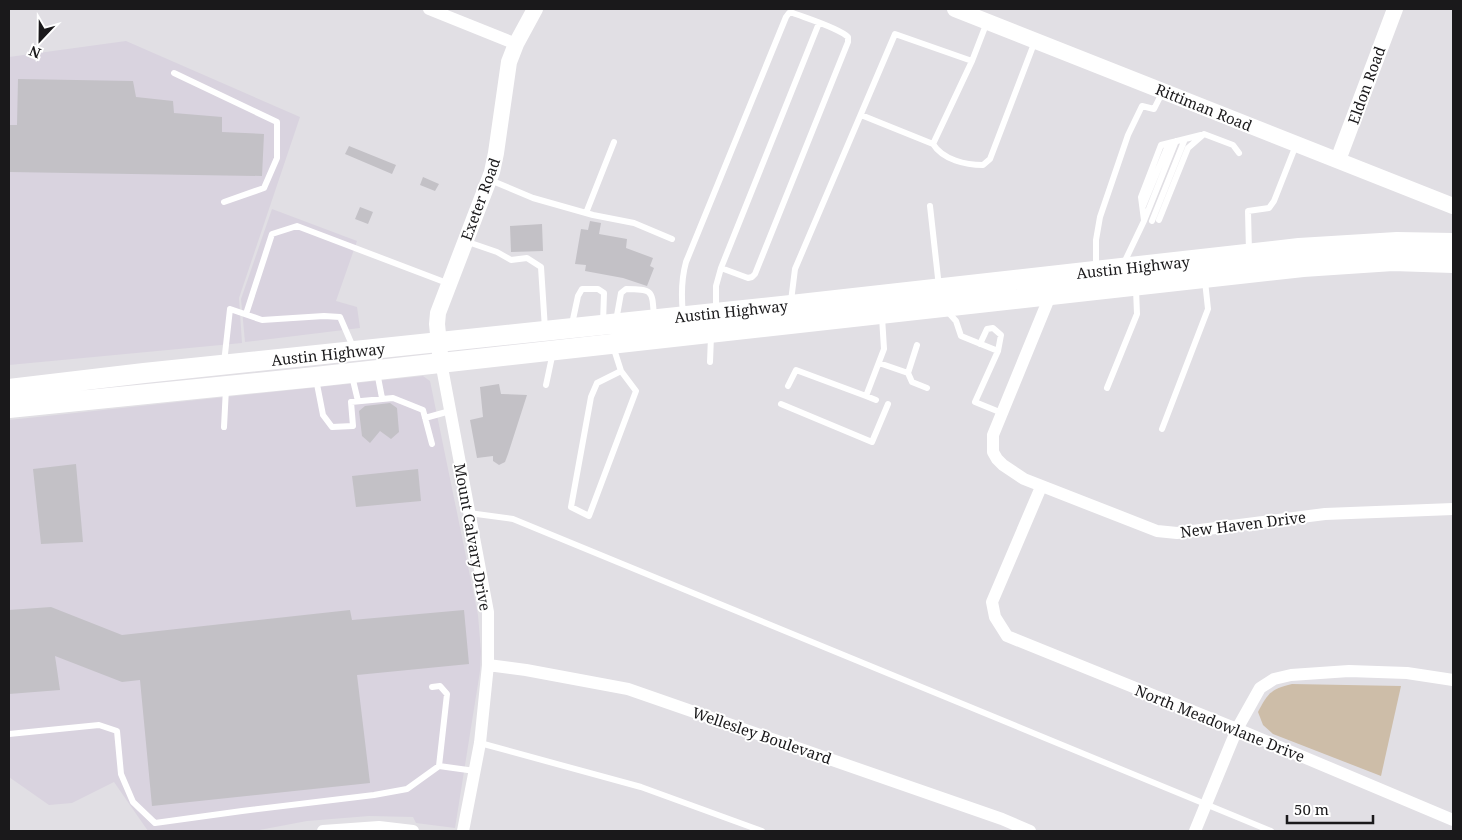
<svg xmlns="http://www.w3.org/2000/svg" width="1462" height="840" viewBox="0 0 1462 840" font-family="'Noto Serif',serif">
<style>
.built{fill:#d9d3df}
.green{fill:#cdbda8}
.building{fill:#c3c1c6}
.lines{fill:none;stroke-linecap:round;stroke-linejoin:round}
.service{stroke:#fff;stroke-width:6}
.minor{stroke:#fff;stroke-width:12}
.tertiary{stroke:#fff;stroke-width:16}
.primary{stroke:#fff;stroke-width:20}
.labels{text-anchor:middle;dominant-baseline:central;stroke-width:4;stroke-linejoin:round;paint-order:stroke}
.street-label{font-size:15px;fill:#1a191b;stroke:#fff}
</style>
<rect width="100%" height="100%" fill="#e1dfe4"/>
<!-- built -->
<path class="built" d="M126,41L300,117L239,298L242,343L9,365V57Z
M272,209L357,241L336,301L357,307L360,328L245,342L241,299Z
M423,376L430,381L478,615L481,652L480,671L455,828L416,823L413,817L369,816L307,821L254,831H148L114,782L72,803L49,805L9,777V420Z"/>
<!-- green -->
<path class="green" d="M1292,684L1401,686L1381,776L1273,734L1263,725L1258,712C1268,693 1271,689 1292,684Z"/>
<!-- building -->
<path class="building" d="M18,79L133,81L136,97L173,101L174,113L222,117V132L264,134L262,176L9,172V125H17Z
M349,146L396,165L392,174L345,154Z
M423,177L439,184L435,191L420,185Z
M360,207L373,212L368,224L355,219Z
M590,221L601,223L599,234L627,239L626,248L653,258L650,266L654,268L647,286L623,278L585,271L586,265L575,264L581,229L588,230Z
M542,224L543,251L511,252L510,226Z
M499,384L501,394L527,395L508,454L505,462L499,465L493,461V456L477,458L470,420L483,417L480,387Z
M390,403L397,408L399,432L391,439L380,431L370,443L362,436L359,411L365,406Z
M76,464L83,542L41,544L33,469Z
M418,469L421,501L356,507L352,476Z
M51,607L122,635L350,610L352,620L464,610L469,664L357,675L370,783L152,806L140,680L122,682L55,656L60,690L9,694V610Z"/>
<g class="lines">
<!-- service -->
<path class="service" d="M972,61L933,144C943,160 966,165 983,165L990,159L1035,41
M174,73L277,122V158L264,188L224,202
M861,115L933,144
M490,180L533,198L593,215L634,223L672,239
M930,206L939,287
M1143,206L1169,143
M586,213L614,142
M1144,220L1141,197L1161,145L1201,135
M1159,220L1188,148L1204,134L1233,145L1239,153
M1152,221L1185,139
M465,241L497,252L511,260L527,258L541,267L545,329
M1249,252L1248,211L1269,208L1274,201L1296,145
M1123,265L1144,221L1176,141
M1096,267V240L1100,217L1128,135L1142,106L1154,109L1162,93
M791,301L795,269L895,34L972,61L987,22
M716,311V286L721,268
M947,311L956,321L961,336L998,351L975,402L1002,413
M246,314L272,234L297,226L447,283
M683,314C681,295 681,280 686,262L786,17L789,13H793C806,18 839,28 848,37V42L755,274L752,277L748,278L721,268L819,23
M616,321L621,293L626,289C654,289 652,291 654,317
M572,324L578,296L582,289H598L604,293L603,323
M980,344L987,329L993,328L1001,335L998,351
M613,346L621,371L636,391L589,516L571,507L591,397L597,383L621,371
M710,362L711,336
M224,363L230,309L262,320L324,316L340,317L353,347
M879,363L908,373L917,345
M377,372L382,398
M908,373L912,382L927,388
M352,376L358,401
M316,379L323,415L332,427L353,426L351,402L393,398L423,410L432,444
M546,385L553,352
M788,386L796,370L866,396L884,349L882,317
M1107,388L1137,314L1136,289
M866,396L876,400
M781,404L872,442L888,404
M425,418L450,411
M224,427L226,388
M1162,429L1208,309L1205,281
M469,513L513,519L1271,831
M432,687L440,686L447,694L439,766
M9,734L99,725L117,731L121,774L133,802L155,823L242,811L374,795L407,789L439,766L475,771
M480,743L641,787L762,831"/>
<!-- minor -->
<path class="minor" d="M429,9L516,44
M1052,291L993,435V452L997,459L1003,465L1024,479L1157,531L1177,533L1325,514L1453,509
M441,362L488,612V665L480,743L463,831
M1041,487L992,602L995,617L1007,636L1237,729L1453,820
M488,665L526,670L628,689L1002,819L1030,831
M323,831L379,827L413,831
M1195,831L1237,729L1260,688L1274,679L1291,675L1349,671L1407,673L1453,680"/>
<!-- tertiary -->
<path class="tertiary" d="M955,9L1453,206
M1338,160L1395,9
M440,354L437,324L438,313L492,172L496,153L509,62L516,44L535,9"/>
<!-- primary -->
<path class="primary" d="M9,389L144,373L791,305L1299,248L1397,242L1453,243
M9,408L315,377L1303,267L1393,261L1453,263"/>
</g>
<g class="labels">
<!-- street labels -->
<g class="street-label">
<text transform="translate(1366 85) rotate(-70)">Eldon Road</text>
<text transform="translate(1204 107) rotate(22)">Rittiman Road</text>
<text transform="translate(480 199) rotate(-70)">Exeter Road</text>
<text transform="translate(1133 267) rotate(-6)">Austin Highway</text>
<text transform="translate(731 311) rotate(-6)">Austin Highway</text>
<text transform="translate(328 354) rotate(-6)">Austin Highway</text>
<text transform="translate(1243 524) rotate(-7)">New Haven Drive</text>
<text transform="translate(473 537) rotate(80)">Mount Calvary Drive</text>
<text transform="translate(1220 723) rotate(22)">North Meadowlane Drive</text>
<text transform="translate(762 735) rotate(19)">Wellesley Boulevard</text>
</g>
</g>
<!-- border -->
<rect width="1462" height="840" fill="none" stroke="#1a191b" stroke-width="20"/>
<!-- north arrow -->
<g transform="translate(40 40) rotate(202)" stroke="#ffffff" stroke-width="4" paint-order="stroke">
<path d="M0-4L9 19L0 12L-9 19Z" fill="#1a191b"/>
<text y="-8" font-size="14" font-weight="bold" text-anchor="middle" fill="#1a191b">N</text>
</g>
<!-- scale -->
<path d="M1287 815v8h86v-8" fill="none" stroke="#1a191b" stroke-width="2.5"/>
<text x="1294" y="815" font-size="15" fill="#1a191b" stroke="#ffffff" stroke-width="4" paint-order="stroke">50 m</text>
</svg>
